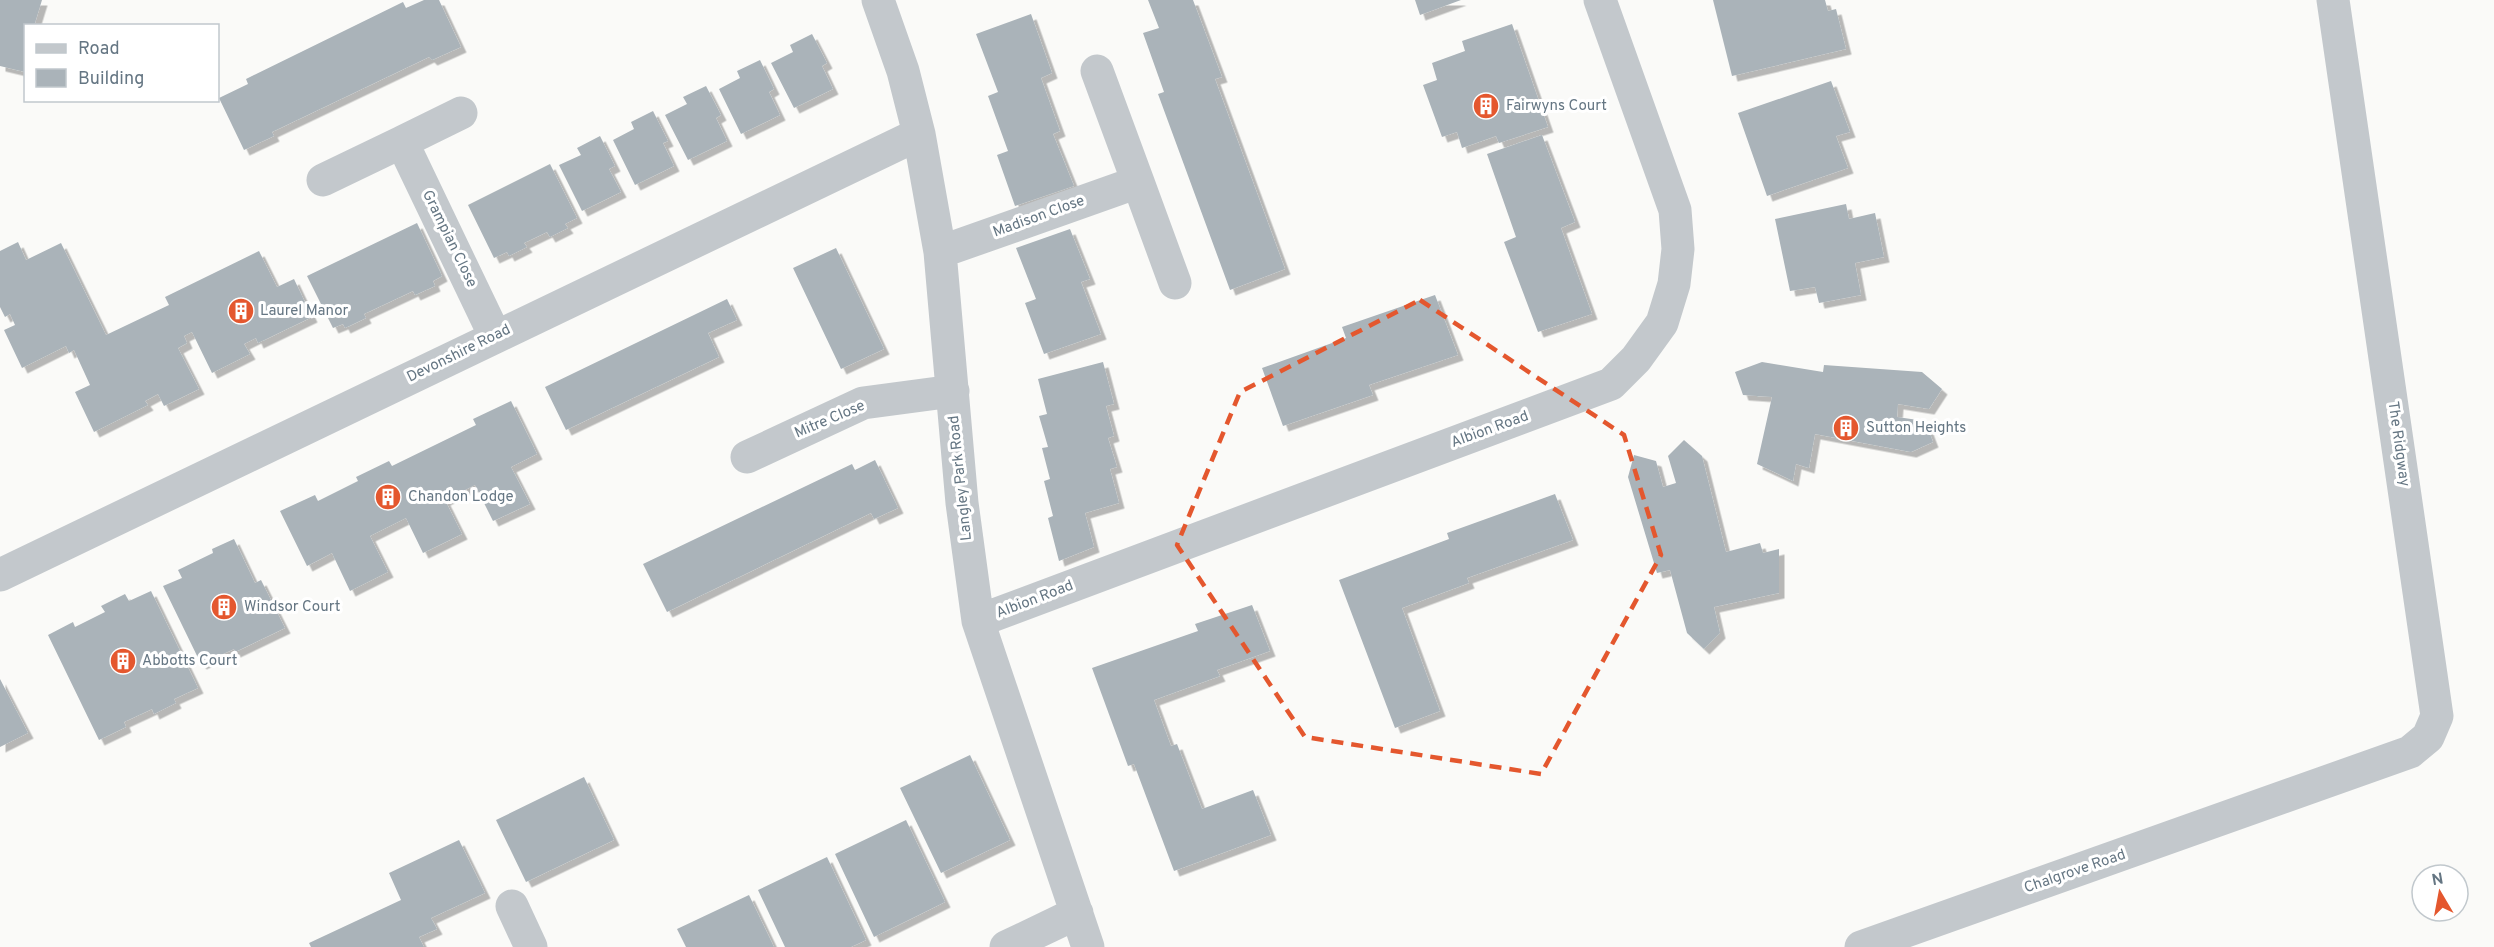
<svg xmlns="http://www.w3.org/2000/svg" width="2494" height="947" viewBox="0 0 2494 947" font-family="Overpass,sans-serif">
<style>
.building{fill:#aab3b9;filter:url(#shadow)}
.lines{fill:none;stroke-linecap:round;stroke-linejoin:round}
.minor{stroke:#c3c8cc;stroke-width:33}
.marked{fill:none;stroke:#e4572e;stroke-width:4.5;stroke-dasharray:12 8;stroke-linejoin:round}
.labels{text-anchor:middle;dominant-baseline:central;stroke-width:6;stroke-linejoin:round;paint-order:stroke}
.poi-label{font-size:15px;fill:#657683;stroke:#fff;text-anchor:start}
.street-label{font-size:15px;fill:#657683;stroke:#fff}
</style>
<defs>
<filter id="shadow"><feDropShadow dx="5.5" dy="5.5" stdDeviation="0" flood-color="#0004"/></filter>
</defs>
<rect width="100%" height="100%" fill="#fafaf8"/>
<!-- building -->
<path class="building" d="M0,0H42L34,26H26L25,72L0,66Z
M424,0H439L461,47L432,60L429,57L272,132L274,136L244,150L219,98L248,84L246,79L403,2L406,8Z
M1148,0H1193L1222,77L1215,79L1285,269L1230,290L1158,94L1164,92L1143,33L1159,28Z
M1415,0H1461L1420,15Z
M1713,0H1825L1828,11L1836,9L1846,49L1732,76Z
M1031,14L1052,73L1041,78L1060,131L1053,134L1074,186L1015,206L997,155L1008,151L988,96L998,92L976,34Z
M1512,24L1548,127L1499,143L1496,136L1462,148L1457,132L1442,137L1423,85L1437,80L1432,63L1465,51L1462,41Z
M812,34L827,63L822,66L833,89L794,108L771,63L793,52L790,45Z
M760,60L774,89L769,92L780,115L741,134L719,89L740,78L737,71Z
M1831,81L1850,132L1836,136L1848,168L1767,196L1738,113Z
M706,86L721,115L716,118L727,141L688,160L665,115L687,104L683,97Z
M653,111L668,141L663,143L674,166L635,185L613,140L634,129L631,122Z
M1542,135L1575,222L1561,228L1592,314L1538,332L1504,242L1516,237L1487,154Z
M600,136L615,166L609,169L621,192L582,211L559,165L581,155L577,148Z
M550,164L577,218L565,224L568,228L550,237L547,232L524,243L527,247L509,256L507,252L494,258L468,205Z
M1846,204L1849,219L1875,213L1884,257L1855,263L1861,295L1819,303L1815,287L1790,291L1775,219Z
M417,223L442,276L433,281L435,286L415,295L413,291L364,314L366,318L345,328L343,324L333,328L307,276Z
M1070,229L1090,279L1081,282L1101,334L1044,354L1025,303L1036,299L1016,248Z
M18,242L26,260L61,243L106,335L169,305L165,297L259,251L277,287L294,279L312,317L258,343L256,338L244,344L250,354L212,373L192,332L184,336L187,343L178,348L199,389L164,406L158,394L145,401L148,405L94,432L75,392L90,385L74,350L69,353L66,346L22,368L4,330L15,325L10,314L5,317L0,307V251Z
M836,248L884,349L841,369L793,268Z
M1435,295L1458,355L1369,385L1373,395L1283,426L1262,368L1346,338L1342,327Z
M727,299L737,320L708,333L719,357L566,430L545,387Z
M1103,362L1114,404L1106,406L1114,436L1108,438L1117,467L1110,469L1119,503L1085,513L1094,547L1059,561L1048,518L1053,516L1044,481L1050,479L1042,448L1048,447L1039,416L1047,414L1038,379Z
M1762,362L1823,372L1824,365L1922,372L1942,389L1929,409L1898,404L1897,417L1925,421L1933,442L1911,452L1815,434L1809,468L1796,464L1793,481L1757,464L1772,397L1743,395L1735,372Z
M511,401L537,454L511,467L530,504L493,521L475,485L445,500L462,534L423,553L406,518L370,536L388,572L350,591L332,553L307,566L280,511L315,495L318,501L358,481L356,477L389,461L392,466L476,425L473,419Z
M1684,440L1702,456L1726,552L1760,543L1763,553L1779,549V593L1714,607L1720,633L1704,649L1687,633L1670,570L1657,573L1628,477L1634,455L1656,461L1663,487L1676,483L1668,456Z
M875,460L898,508L874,519L871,513L667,612L643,564L852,464L855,470Z
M1555,494L1573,540L1467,578L1469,583L1402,608L1440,711L1395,728L1339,580L1449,539L1447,533Z
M234,539L255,583L261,580L285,628L235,652L234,649L201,664L163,586L182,578L178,570L213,553L212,549Z
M151,591L198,688L174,699L176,703L154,714L152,709L124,722L126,727L99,740L48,635L73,622L75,627L105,612L101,606L125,594L129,601Z
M1252,605L1270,651L1217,670L1220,676L1154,700L1171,746L1177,744L1202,809L1253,790L1271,835L1174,871L1134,764L1128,766L1092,668L1198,631L1195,624Z
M0,679L28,733L0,747Z
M970,755L1010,840L941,873L900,788Z
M584,777L614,840L526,882L496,820Z
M906,820L945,902L874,937L835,854Z
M459,840L485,893L431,918L437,929L419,937L424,947H311L309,943L401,900L389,873Z
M827,857L866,940L851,947H785L758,890Z
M749,895L774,947H686L677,929Z"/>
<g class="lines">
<!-- minor -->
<path class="minor" d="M878,0L903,71L919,134L940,252L962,503L978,621L1088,947
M461,113L402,142L495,336
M323,180L402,142
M1138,182L1175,283
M940,252L1138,182L1097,71
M747,457L863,403L953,391
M0,575L919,134
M978,621L1611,384L1636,359L1662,323L1674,284L1678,249L1675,210L1600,0
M512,906L531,947
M1006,947L1077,913
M1861,947L2410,752L2428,737L2437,716L2333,0"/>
</g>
<!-- marked area -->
<path class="marked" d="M1420,300L1624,435L1661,555L1541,774L1305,737L1177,545L1240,392Z"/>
<!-- icons -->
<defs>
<symbol id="building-disc" viewBox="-11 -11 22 22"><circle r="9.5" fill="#e4572e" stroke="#fff"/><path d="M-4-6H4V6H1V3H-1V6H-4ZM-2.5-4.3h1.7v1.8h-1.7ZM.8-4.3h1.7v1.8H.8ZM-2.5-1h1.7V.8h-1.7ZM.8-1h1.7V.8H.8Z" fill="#fff"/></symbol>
</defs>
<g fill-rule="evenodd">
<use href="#building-disc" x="1471" y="91" width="30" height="30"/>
<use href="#building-disc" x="226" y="296" width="30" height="30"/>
<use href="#building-disc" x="1831" y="413" width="30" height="30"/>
<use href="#building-disc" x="373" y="482" width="30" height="30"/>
<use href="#building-disc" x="209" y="592" width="30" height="30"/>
<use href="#building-disc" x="108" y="646" width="30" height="30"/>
</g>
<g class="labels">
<!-- poi labels -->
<g class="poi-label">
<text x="1506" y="106">Fairwyns Court</text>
<text x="260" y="311">Laurel Manor</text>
<text x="1866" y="428">Sutton Heights</text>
<text x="408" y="497">Chandon Lodge</text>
<text x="244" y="607">Windsor Court</text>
<text x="142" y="661">Abbotts Court</text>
</g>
<!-- street labels -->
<g class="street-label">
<text transform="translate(1039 217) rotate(-20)">Madison Close</text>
<text transform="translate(449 239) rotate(64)">Grampian Close</text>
<text transform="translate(459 354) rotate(-26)">Devonshire Road</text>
<text transform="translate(830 420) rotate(-23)">Mitre Close</text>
<text transform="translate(1490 430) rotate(-20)">Albion Road</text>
<text transform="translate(2398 444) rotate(82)">The Ridgway</text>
<text transform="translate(961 478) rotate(-96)">Langley Park Road</text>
<text transform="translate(1035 600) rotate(-21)">Albion Road</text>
<text transform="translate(2075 872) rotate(-19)">Chalgrove Road</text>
</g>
</g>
<!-- legend -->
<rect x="24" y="24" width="195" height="78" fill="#ffffff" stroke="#c1c8cd" stroke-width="1.5"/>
<rect x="36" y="44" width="30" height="9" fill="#c3c8cc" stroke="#c1c8cd" stroke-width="1.5"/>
<text x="78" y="54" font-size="18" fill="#657683">Road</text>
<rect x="36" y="69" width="30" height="18" fill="#aab3b9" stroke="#c1c8cd" stroke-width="1.5"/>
<text x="78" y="84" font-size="18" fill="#657683">Building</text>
<!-- north arrow -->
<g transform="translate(2440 893) rotate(350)"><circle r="28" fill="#ffffff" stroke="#c1c8cd" stroke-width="1.5"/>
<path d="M0-4.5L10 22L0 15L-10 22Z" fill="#e4572e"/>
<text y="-9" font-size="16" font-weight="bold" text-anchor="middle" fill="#657683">N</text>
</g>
</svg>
